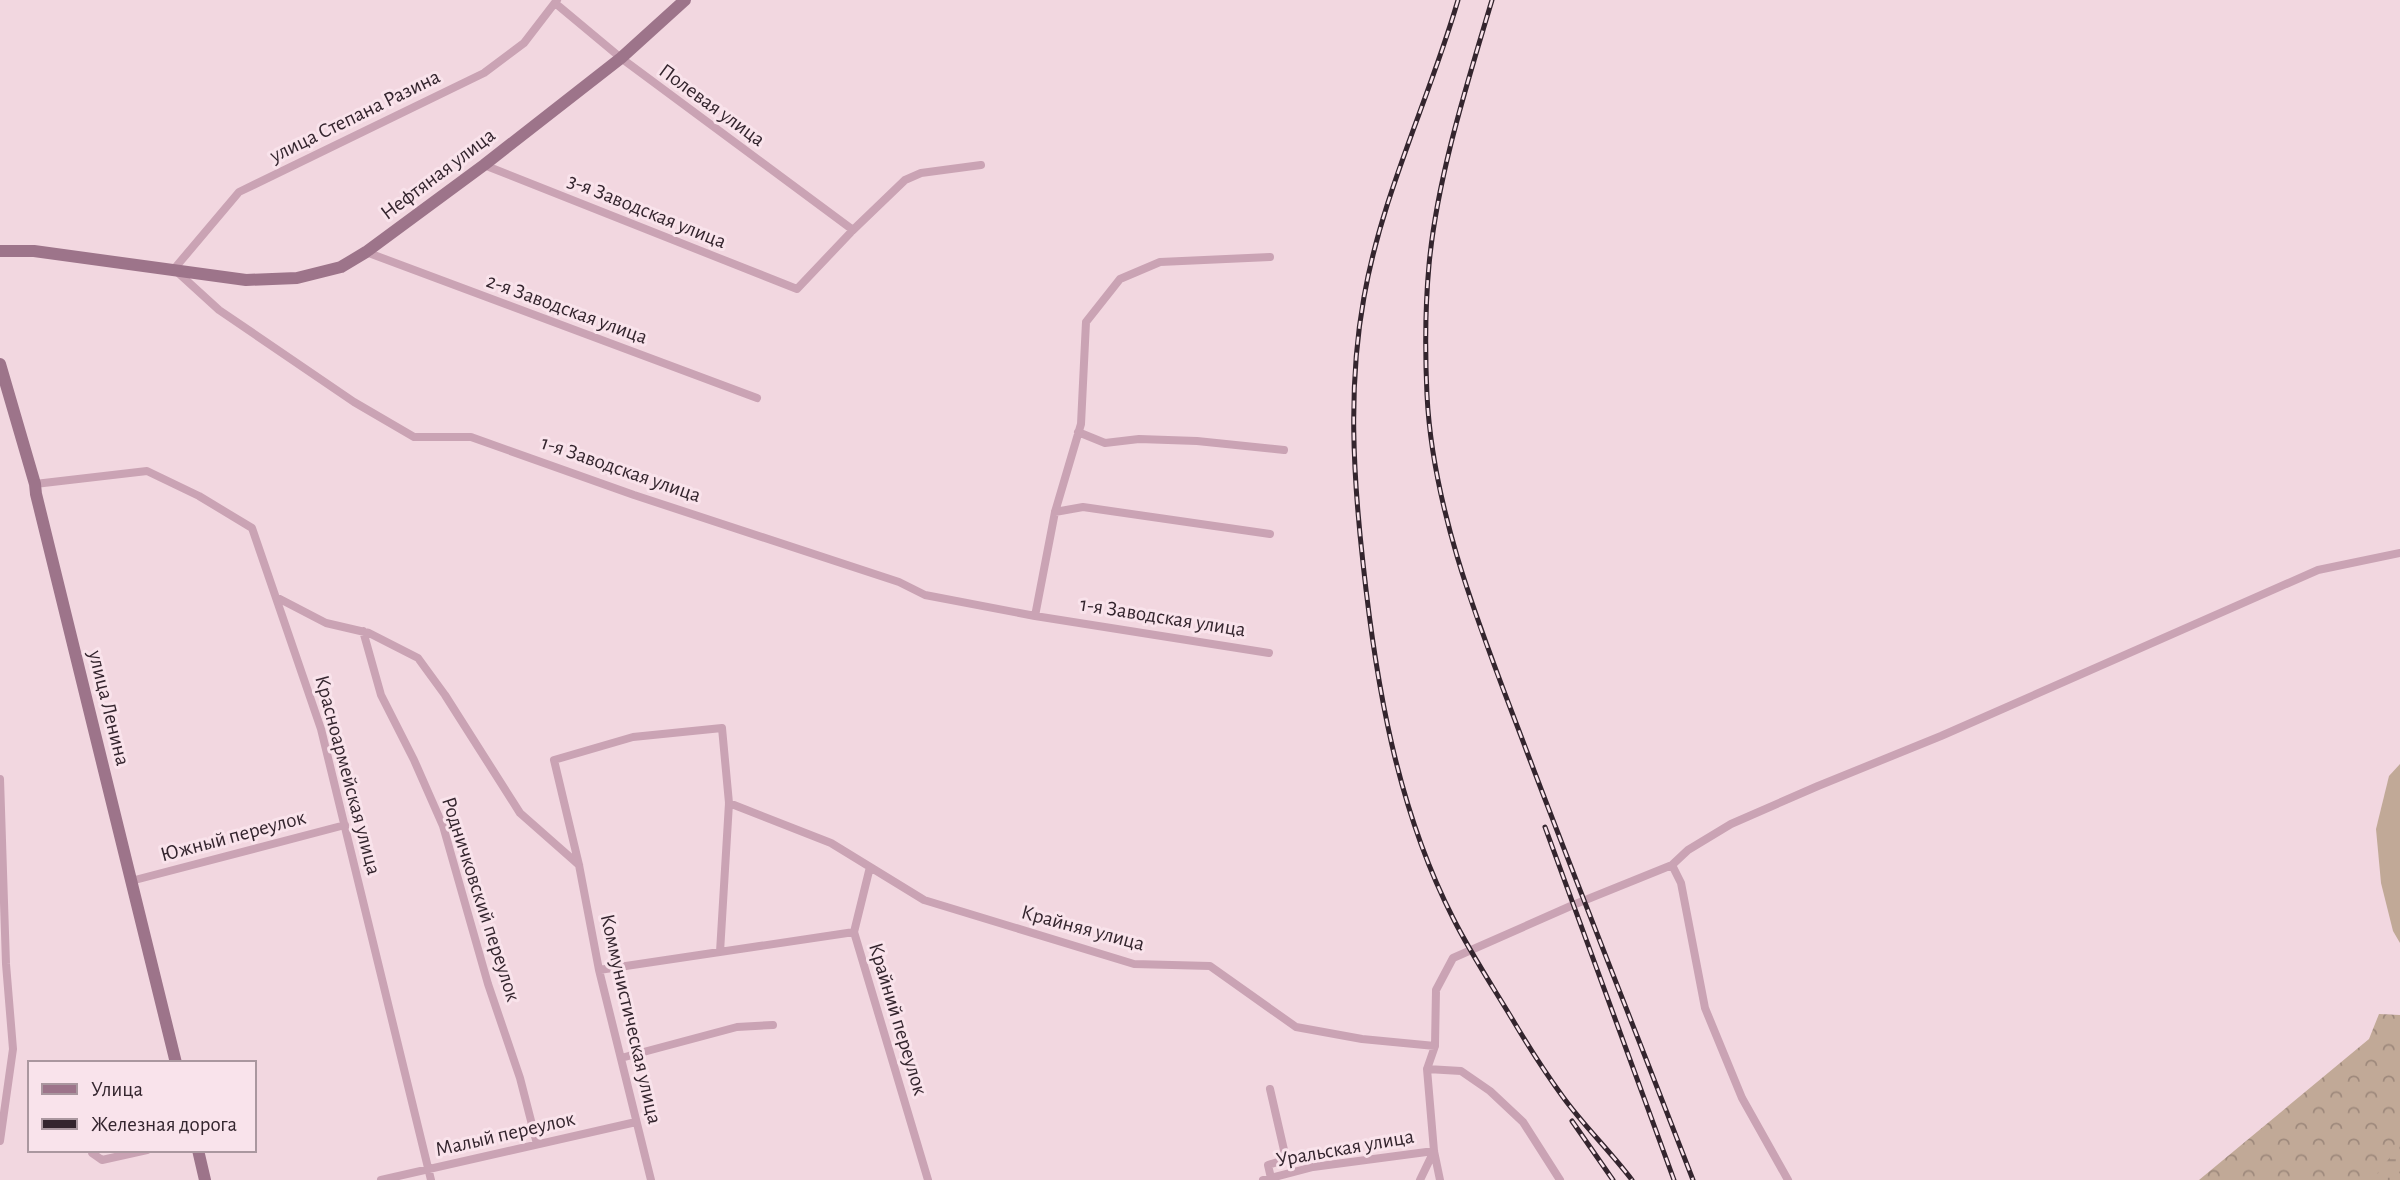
<svg xmlns="http://www.w3.org/2000/svg" width="2400" height="1180" viewBox="0 0 2400 1180" font-family="'Alegreya Sans',sans-serif">
<style>
.green{fill:#c1a997}
.forest{fill:url(#forest-crowns)}
.wetland{fill:url(#wetland-marsh)}
.lines{fill:none;stroke-linecap:round;stroke-linejoin:round}
.street{stroke:#caa3b4;stroke-width:8}
.secondary{stroke:#9d748a;stroke-width:12}
.rail-casing{stroke:#34252e;stroke-width:5}
.rail{stroke:#f9e3eb;stroke-width:2.5;stroke-dasharray:8;stroke-linecap:butt}
.labels{text-anchor:middle;dominant-baseline:central;stroke-width:6;stroke-linejoin:round;paint-order:stroke}
.street-label{font-size:21px;fill:#34252e;stroke:#f9e3eb}
</style>
<defs>
<pattern id="forest-crowns" width="20" height="18" patternUnits="userSpaceOnUse" patternTransform="scale(1.75)"><rect width="20" height="18" fill="#c1a997"/><path d="M2 6a3 3 0 1 1 6 0M12 15a3 3 0 1 1 6 0" fill="none" stroke="#9e897c"/></pattern>
<pattern id="wetland-marsh" width="20" height="14" patternUnits="userSpaceOnUse" patternTransform="scale(1.75)"><rect width="20" height="14" fill="#c1a997"/><path d="M1 5h8M5 5V1M11 12h8M15 12V8" fill="none" stroke="#9e897c"/></pattern>
</defs>
<rect width="100%" height="100%" fill="#f2d7e0"/>
<!-- green -->
<path class="green" d="M2400,764V943L2393,931L2381,883L2376,829L2389,776Z"/>
<!-- forest -->
<path class="forest" d="M2379,1014L2400,1015V1180H2199L2369,1039Z"/>
<!-- wetland -->
<path class="wetland" d="M2400,1145V1176L2398,1180H2372Z"/>
<g class="lines">
<!-- street -->
<path class="street" d="M557,0L524,43L484,73L239,192L174,269L219,310L354,402L414,437H471L634,495L899,582L925,595L1035,616L1269,653
M555,3L621,58L853,230
M484,165L797,289L853,230L905,180L921,173L981,165
M366,252L757,398
M1078,432L1105,443L1139,439L1197,441L1284,450
M35,484L147,471L199,496L252,528L321,729L431,1180
M1055,512L1083,507L1270,534
M276,597L326,623L369,633L418,658L445,695L520,813L579,865
M1035,616L1055,512L1081,424L1086,322L1120,279L1160,262L1270,257
M363,631L381,695L414,760L443,826L488,984L520,1078L537,1144
M729,803L831,843L924,900L1134,964L1210,966L1296,1027L1362,1039L1435,1046
M1672,865L1681,883L1705,1008L1742,1098L1788,1180
M870,867L854,932L928,1180
M131,881L345,825
M599,970L854,932
M621,1058L737,1027L773,1025
M1427,1069L1461,1071L1490,1091L1523,1122L1560,1180
M1270,1089L1284,1150L1281,1161L1268,1165L1271,1178
M0,1141L13,1049L6,964L0,779
M92,1150V1153L102,1160L147,1150
M381,1180L636,1122
M651,1180L599,970L579,865L554,760L633,737L722,728L729,803L720,952
M1263,1180L1313,1167L1434,1151
M1420,1180L1434,1151
M1440,1180L1434,1151L1427,1069L1435,1046L1436,990L1453,958L1573,905L1672,865L1688,850L1731,824L1818,786L1941,736L2318,570L2400,553"/>
<!-- secondary -->
<path class="secondary" d="M0,251H34L246,280L297,278L341,267L366,252L484,165L621,58L685,0
M0,364L35,484L36,494L176,1063
M198,1150L205,1180"/>
<defs>
<path id="rail" d="M1458,0C1429,100 1382,194 1364,297C1348,385 1353,474 1363,563C1376,684 1397,808 1453,918C1470,952 1491,984 1511,1017C1527,1044 1544,1071 1563,1097C1584,1126 1610,1151 1632,1180
M1492,0C1467,84 1437,178 1429,265C1425,308 1425,352 1427,395C1433,517 1485,640 1527,752C1581,895 1638,1037 1693,1180
M1545,827L1674,1180
M1572,1121L1613,1180"/>
</defs>
<!-- rail casing -->
<use href="#rail" class="rail-casing"/>
<!-- rail -->
<use href="#rail" class="rail"/>
</g>
<g class="labels">
<!-- street labels -->
<g class="street-label">
<text transform="translate(712 105) rotate(36)">Полевая улица</text>
<text transform="translate(355 116) rotate(-26)">улица Степана Разина</text>
<text transform="translate(438 174) rotate(-37)">Нефтяная улица</text>
<text transform="translate(647 211) rotate(22)">3-я Заводская улица</text>
<text transform="translate(567 309) rotate(20)">2-я Заводская улица</text>
<text transform="translate(621 469) rotate(19)">1-я Заводская улица</text>
<text transform="translate(1163 617) rotate(9)">1-я Заводская улица</text>
<text transform="translate(109 708) rotate(76)">улица Ленина</text>
<text transform="translate(348 775) rotate(75)">Красноармейская улица</text>
<text transform="translate(233 836) rotate(-15)">Южный переулок</text>
<text transform="translate(481 899) rotate(72)">Родничковский переулок</text>
<text transform="translate(1083 928) rotate(15)">Крайняя улица</text>
<text transform="translate(631 1019) rotate(77)">Коммунистическая улица</text>
<text transform="translate(898 1019) rotate(73)">Крайний переулок</text>
<text transform="translate(505 1134) rotate(-13)">Малый переулок</text>
<text transform="translate(1345 1148) rotate(-10)">Уральская улица</text>
</g>
</g>
<!-- legend -->
<rect x="28" y="1061" width="228" height="91" fill="#f9e3eb" stroke="#aa979f" stroke-width="2"/>
<rect x="42" y="1084" width="35" height="10" fill="#9d748a" stroke="#aa979f" stroke-width="2"/>
<text x="91" y="1096" font-size="21" fill="#34252e">Улица</text>
<rect x="42" y="1119" width="35" height="10" fill="#34252e" stroke="#aa979f" stroke-width="2"/>
<text x="91" y="1131" font-size="21" fill="#34252e">Железная дорога</text>
</svg>
